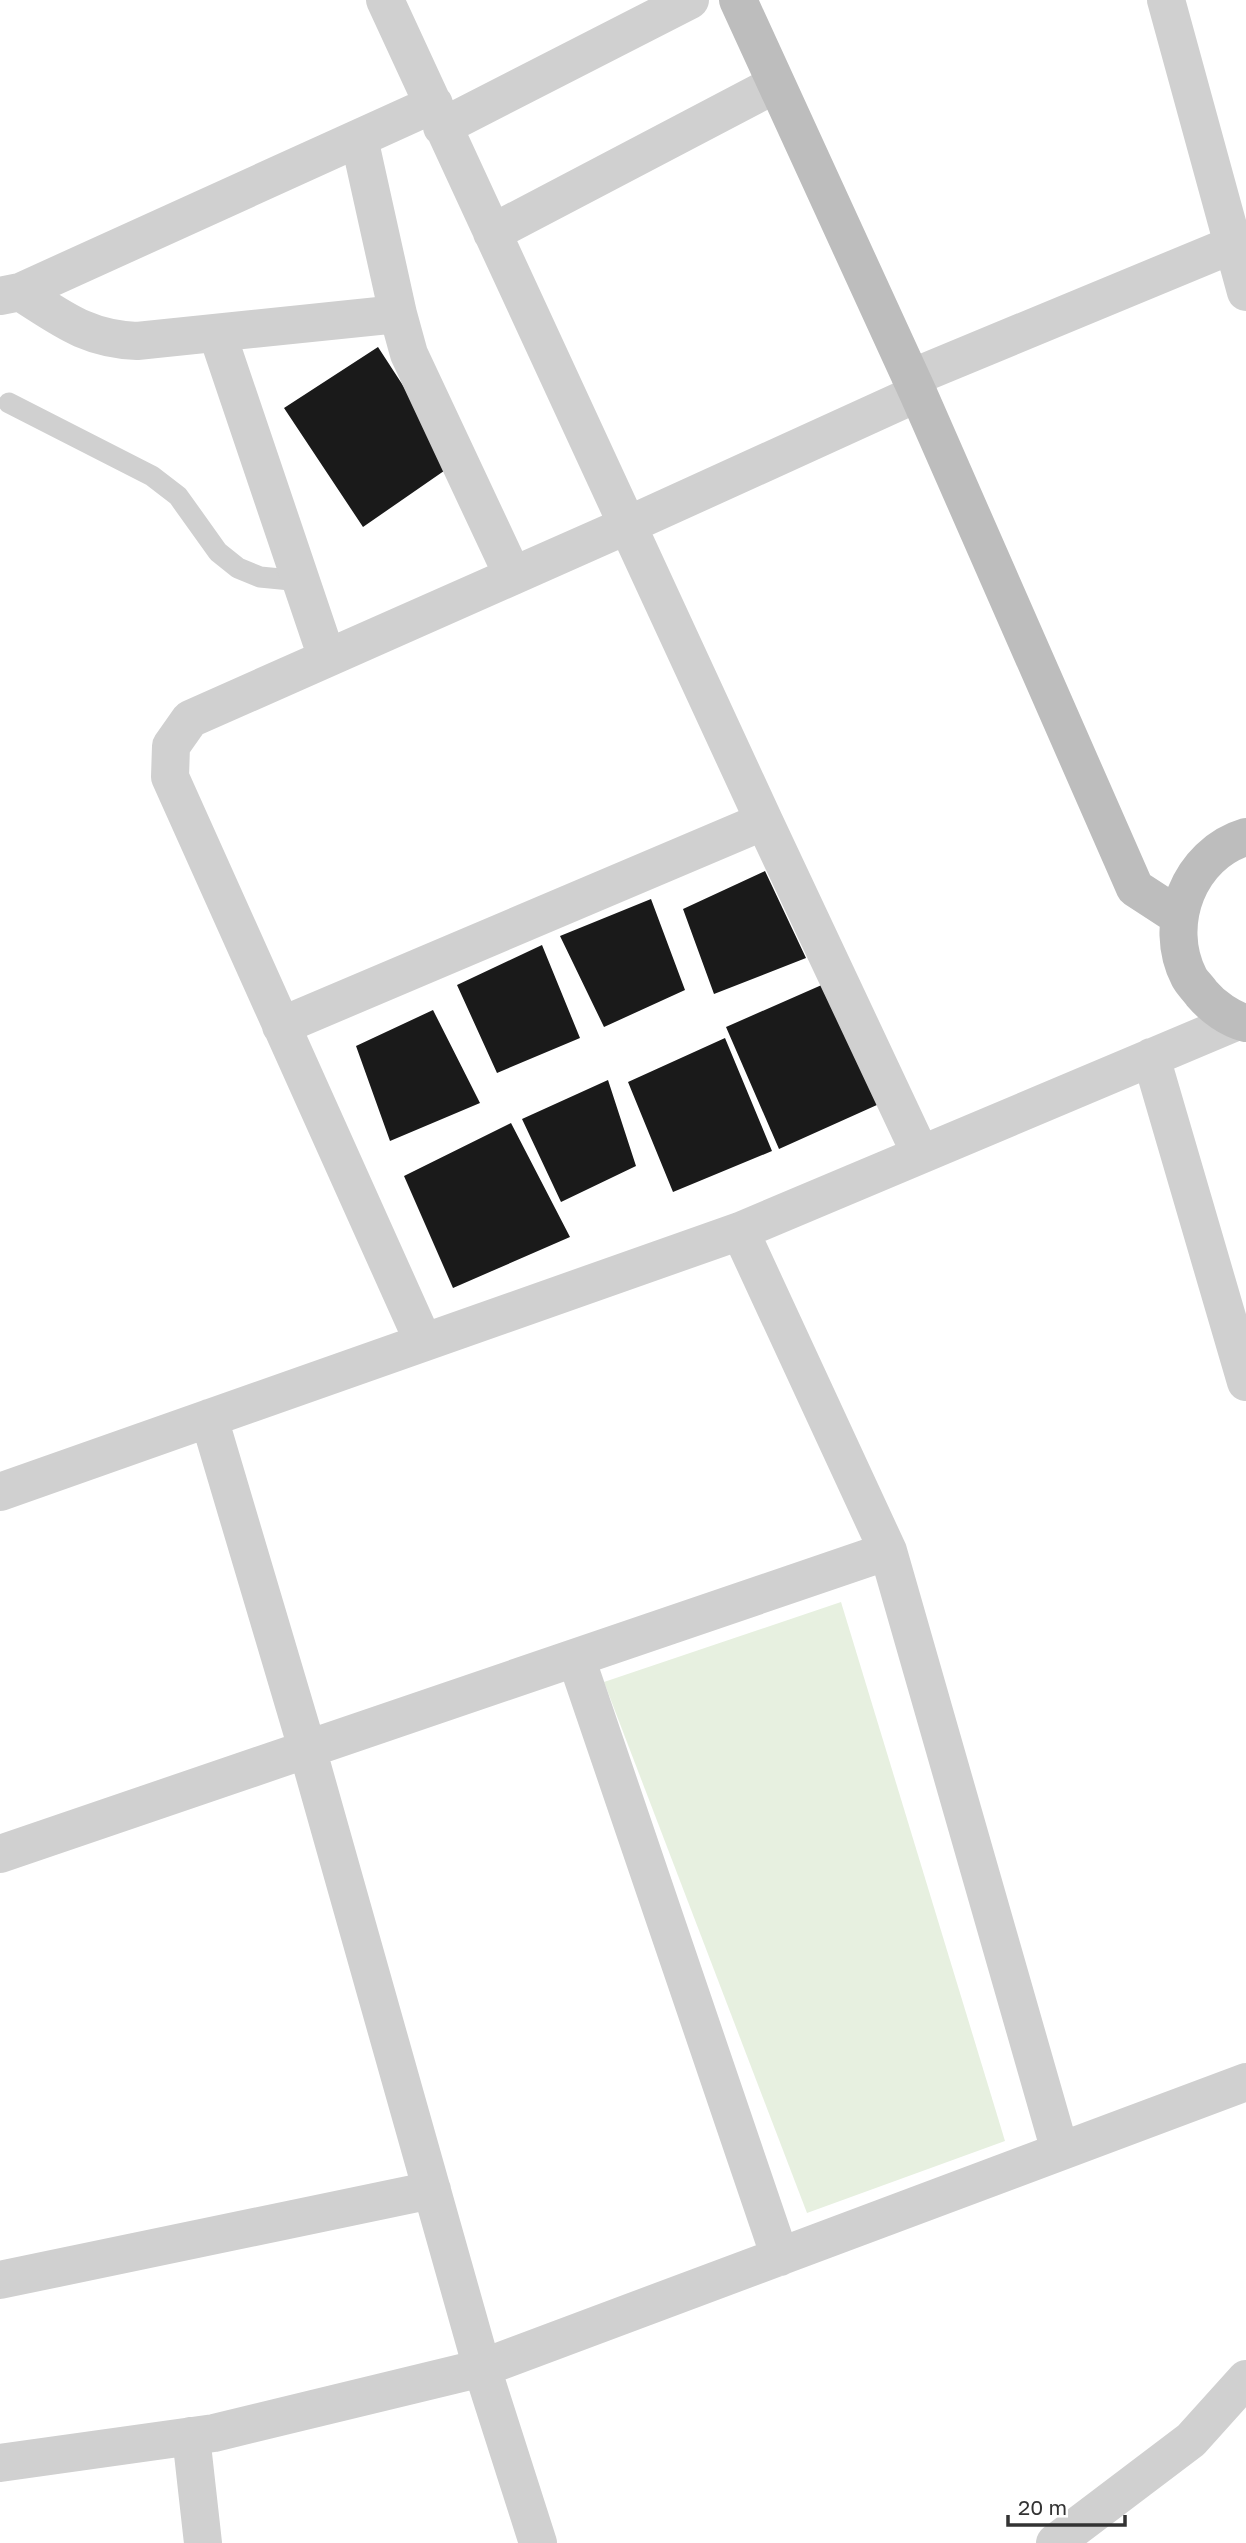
<svg xmlns="http://www.w3.org/2000/svg" width="1246" height="2543" viewBox="0 0 1246 2543" font-family="'Golos Text',sans-serif">
<style>
.green{fill:#e7f0e0}
.building{fill:#1a1a1a}
.lines{fill:none;stroke-linecap:round;stroke-linejoin:round}
.lane{stroke:#d0d0d0;stroke-width:21}
.street{stroke:#d0d0d0;stroke-width:38}
.secondary{stroke:#bdbdbd;stroke-width:38}
</style>
<rect width="100%" height="100%" fill="#fff"/>
<!-- green -->
<path class="green" d="M841,1602L1005,2141L807,2213L604,1682Z"/>
<!-- building -->
<path class="building" d="M378,347L454,464L363,527L284,408Z
M765,871L806,958L714,994L683,909Z
M651,899L685,990L604,1027L560,936Z
M542,945L580,1038L497,1073L457,985Z
M833,980L888,1100L779,1149L726,1027Z
M433,1010L480,1103L390,1141L356,1046Z
M725,1038L772,1151L673,1192L628,1082Z
M608,1080L636,1166L561,1202L522,1119Z
M511,1123L570,1237L453,1288L404,1176Z"/>
<g class="lines">
<!-- lane -->
<path class="lane" d="M9,403L152,476L178,496L218,552L238,568L260,577L301,581"/>
<!-- street -->
<path class="street" d="M385,0L764,821L920,1153
M1166,0L1246,292
M442,127L690,0
M359,138L398,314L409,354L513,576
M492,233L776,84
M20,292C61,318 86,339 137,341L398,314
M0,296L20,292L434,104
M217,333L327,658
M911,378L1232,245
M281,1026L764,821
M1151,1057L1246,1382
M740,1231L888,1551L1060,2151
M423,1341L170,777L171,746L190,719L628,525L918,393
M209,1418L307,1748L482,2368L538,2543
M0,1492L740,1231L1238,1021
M576,1658L780,2257
M0,1854L888,1551
M0,2280L432,2190
M191,2436L203,2543
M0,2463L214,2433L482,2368L1246,2082
M1055,2543L1191,2440L1246,2379"/>
<!-- secondary -->
<path class="secondary" d="M738,0L918,393L1135,888L1178,916
M1246,837C1189,854 1162,924 1189,977C1192,983 1198,988 1202,994C1213,1007 1230,1019 1246,1023"/>
</g>
<!-- scale -->
<path d="M1008 2515v10h117v-10" fill="none" stroke="#333333" stroke-width="3.5"/>
<text x="1018" y="2515" font-size="21" fill="#333333" stroke="#ffffff" stroke-width="5" paint-order="stroke">20 m</text>
</svg>
